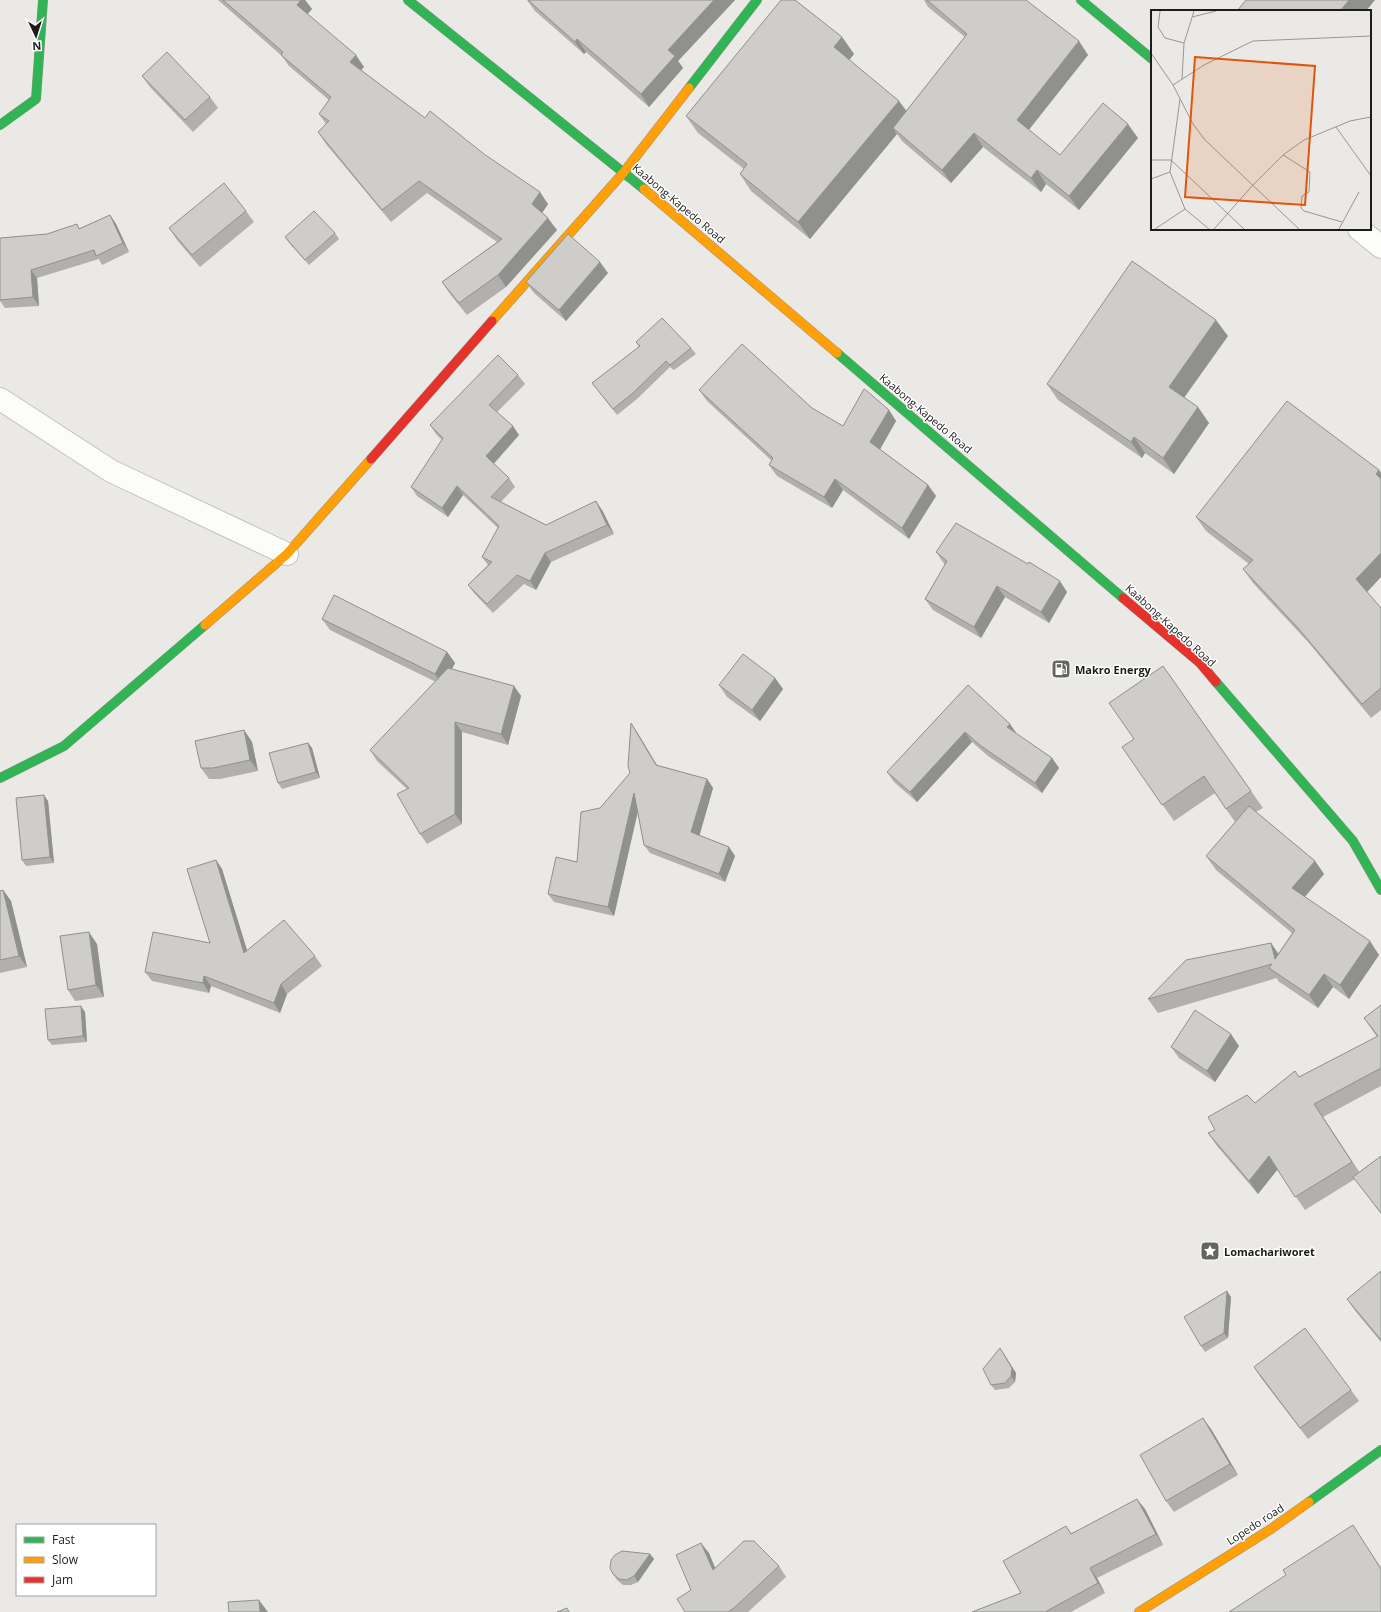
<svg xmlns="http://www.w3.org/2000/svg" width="1381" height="1612" viewBox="0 0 1381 1612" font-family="'Open Sans',sans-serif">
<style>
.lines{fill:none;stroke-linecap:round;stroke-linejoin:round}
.street-casing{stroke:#c3c2c1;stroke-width:24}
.fast-casing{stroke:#90937e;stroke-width:10}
.slow-casing{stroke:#90937e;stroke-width:10}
.jam-casing{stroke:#90937e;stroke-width:10}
.street{stroke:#fcfcfb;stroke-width:22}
.fast{stroke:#30b455;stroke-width:9}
.slow{stroke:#ff9f0a;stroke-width:9}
.jam{stroke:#e5322d;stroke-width:9}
.wall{fill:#b1b0ae}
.shaded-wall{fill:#90908d}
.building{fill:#cecdca;stroke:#90908d}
.labels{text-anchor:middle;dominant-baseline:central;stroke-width:3;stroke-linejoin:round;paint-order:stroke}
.street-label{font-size:11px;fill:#1c1c1c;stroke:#fff}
.poi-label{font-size:11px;font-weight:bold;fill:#1c1c1c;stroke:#fff;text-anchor:start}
.inset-road{fill:none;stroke:#989795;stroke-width:1}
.view{fill:#de560d;fill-opacity:0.15;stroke:#de560d;stroke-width:2}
.inset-edge{fill:none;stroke:#1c1c1c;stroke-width:2}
</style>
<rect width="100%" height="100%" fill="#eae9e5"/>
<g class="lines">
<defs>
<path id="street" d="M1359,229L1381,247
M0,399L111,471L287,554"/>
<path id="fast" d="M408,0L644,189
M1081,0L1152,59
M689,88L757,0
M0,125L36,99L43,0
M837,353L1123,598
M1216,682L1353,841L1381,890
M0,778L64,746L205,625
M1309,1502L1381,1450"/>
<path id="slow" d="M644,189L837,353
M492,321L624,172L689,88
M205,625L287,554L371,459
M1139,1612L1271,1529L1309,1502"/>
<path id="jam" d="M371,459L492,321
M1123,598L1200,663L1216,682"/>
</defs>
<!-- street casing -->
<use href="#street" class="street-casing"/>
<!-- fast casing -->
<use href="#fast" class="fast-casing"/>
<!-- slow casing -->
<use href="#slow" class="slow-casing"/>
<!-- jam casing -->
<use href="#jam" class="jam-casing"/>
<!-- street -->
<use href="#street" class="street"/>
<!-- fast -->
<use href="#fast" class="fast"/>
<!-- slow -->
<use href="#slow" class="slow"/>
<!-- jam -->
<use href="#jam" class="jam"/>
</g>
<!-- wall -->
<path class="wall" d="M218,0H305L312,9L307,14L364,67L361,70L425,118L548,204L542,213L557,230L506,287L467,315L450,294L442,282L497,242L427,193L391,222L326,144L318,132L326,124L319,114L329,100L289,66L282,56Z
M527,0H735L678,61L683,68L649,107L586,52L584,54L535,11Z
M924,0H1026L1088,55L1029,130L1060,155L1138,138L1079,210L1046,184L1041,192L983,147L951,183L902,141L897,134L810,239L751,191L740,174L744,169L698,133L686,116L842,37L854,54L849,60L906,111L965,37L928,7Z
M142,76L210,97L218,108L193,132L150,87Z
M246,211L254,222L200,267L177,240L169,228Z
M110,215L116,224L129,252L102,265L99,259L37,278L39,306L5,308L0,301V238L47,234L80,228Z
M335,233L339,239L309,265L289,243L285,237Z
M608,273L566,321L534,293L526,282Z
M1228,336L1184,398L1209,423L1174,474L1145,453L1142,458L1058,400L1047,384Z
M636,342L691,348L696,354L674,370L670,367L637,399L617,415L592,383L639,347Z
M518,375L525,384L497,412L519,435L494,464L509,478L515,487L501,502L546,525L602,510L614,534L551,562L536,590L524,584L493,613L474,593L468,585L488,565L482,557L498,528L463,495L448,517L417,496L411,487L442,440L436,434L430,425Z
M699,390L812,408L843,426L889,410L896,421L880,449L928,485L936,496L909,539L843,490L832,508L777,476L769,465L772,461L707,401Z
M1379,470L1381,473V577L1367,592L1381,608V710L1371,718L1308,642L1253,583L1243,569L1249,564L1206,531L1196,517Z
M936,552L1028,564L1067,592L1049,623L1005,597L981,638L933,610L925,599L945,565Z
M322,619L447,652L455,663L452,669L514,686L521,696L508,745L462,732V824L427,844L420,834L407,789L377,761L370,750L436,682L330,630Z
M1163,666L1263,808L1256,812L1315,861L1324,874L1305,897L1379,955L1349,999L1333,987L1318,1008L1278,981L1277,978L1158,1013L1148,999L1271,943L1278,954L1292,933L1216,870L1206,856L1235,822L1215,793L1174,821L1122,747L1134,739Z
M775,678L783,689L760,721L727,697L719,685Z
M968,685L1017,734L1052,758L1059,768L1042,793L988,756L972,742L917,802L894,782L887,772Z
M244,730L252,742L258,771L220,779H209L201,768Z
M637,732L657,765L707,779L713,788L699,835L729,847L735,856L725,882L650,853L644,845L638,812L614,916L554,902L548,894L577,862L600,808L630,773Z
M308,743L312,748L320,778L282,789L278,783Z
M48,801L54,863L26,866L22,860Z
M216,860L222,869L247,951L315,956L322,966L287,994L280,1013L211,986L209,993L152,981L145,972L210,943Z
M3,890L11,901L27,967L0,973V891Z
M97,944L104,997L75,1001L68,990Z
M1381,1005V1086L1323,1117L1359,1172L1381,1156V1214L1355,1179L1305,1210L1277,1169L1258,1194L1217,1146L1208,1133L1215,1130L1255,1103L1295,1071L1299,1077L1377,1037L1364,1018Z
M85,1012L87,1042L52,1045L48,1040Z
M1239,1046L1215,1082L1179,1058L1171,1047Z
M1381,1271V1342L1356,1312L1347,1299Z
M1231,1297L1228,1338L1205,1352L1201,1346Z
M1004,1354L1016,1373L1015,1382L1009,1388L995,1390L991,1385Z
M1254,1367L1351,1390L1359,1401L1308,1439L1261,1378Z
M1211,1429L1238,1475L1174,1512L1166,1501Z
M1145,1509L1163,1545L1097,1578L1105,1593L1071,1612H972L1021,1593L1066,1526L1071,1533Z
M709,1553L715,1568L779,1566L786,1577L748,1612H685L691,1590Z
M650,1554L654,1559L638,1582L631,1585H623L617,1580L613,1574Z"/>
<!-- shaded-wall -->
<path class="shaded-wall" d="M301,0H305L312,9L305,17L297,5Z
M714,0H735L678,61L683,68L649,107L641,94L668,50Z
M1349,0H1375L1366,11H1340Z
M842,37L854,54L846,64L834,47Z
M577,39L586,52L584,54L575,42Z
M1079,41L1088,55L1026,133L1017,120Z
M356,55L364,67L358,73L350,62Z
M899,101L911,117L893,128L897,134L810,239L798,222Z
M1128,124L1138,138L1079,210L1069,196Z
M974,133L983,147L951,183L942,170Z
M1037,170L1046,184L1041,192L1031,178Z
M540,192L548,204L540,216L532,204Z
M110,215L116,224L129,252L123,243Z
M548,218L557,230L506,287L498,275Z
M600,262L608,273L566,321L559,310Z
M31,270L37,278L39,306L33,297Z
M1216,320L1228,336L1180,403L1169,387Z
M1198,407L1209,423L1174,474L1163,458Z
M889,410L896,421L878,453L870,442Z
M513,426L519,435L492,465L486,456Z
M1134,437L1145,453L1142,458L1131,442Z
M1379,470L1381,473V482L1376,474Z
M835,479L843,490L832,508L824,497Z
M928,485L936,496L909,539L902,528Z
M457,486L463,495L448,517L442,508Z
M596,501L602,510L614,534L607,525Z
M545,553L551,562L536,590L530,581Z
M1381,553V577L1366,593L1356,579Z
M1060,581L1067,592L1049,623L1041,612Z
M997,586L1005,597L981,638L974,627Z
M447,652L455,663L443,686L435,674Z
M775,678L783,689L760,721L752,710Z
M514,686L521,696L508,745L501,734Z
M455,722L462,732V824L455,814Z
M631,723L637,732L662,774L656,765Z
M1010,724L1017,734L1007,727Z
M244,730L252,742L258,771L250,760Z
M965,732L972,742L917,802L910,792Z
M308,743L312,748L320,778L316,772Z
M1052,758L1059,768L1042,793L1035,783Z
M707,779L713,788L698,841L691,832Z
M634,793L640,801L614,916L608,907Z
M44,795L48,801L54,863L50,857Z
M729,847L735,856L725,882L719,874Z
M216,860L222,869L251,963L244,953Z
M1315,861L1324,874L1301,901L1292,888Z
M3,890L11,901L27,967L19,956Z
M89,932L97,944L104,997L96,985Z
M1370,941L1379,955L1349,999L1340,985Z
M1271,943L1280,956L1275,959Z
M1324,974L1333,987L1318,1008L1309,995Z
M204,976L211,986L209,993L203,983Z
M281,984L287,994L280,1013L274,1003Z
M81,1006L85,1012L87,1042L83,1036Z
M1231,1034L1239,1046L1215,1082L1207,1071Z
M1314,1104L1323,1117L1361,1175L1352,1162Z
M1269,1156L1278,1169L1258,1194L1249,1181Z
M1227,1291L1231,1297L1228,1338L1224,1333Z
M1000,1348L1016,1373L1015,1382L1011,1376Z
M1203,1418L1211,1429L1238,1475L1230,1464Z
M1137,1499L1145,1509L1163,1545L1156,1534Z
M1353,1525L1364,1542L1381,1568V1569Z
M701,1543L709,1553L720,1580L713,1570Z
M650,1554L654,1559L638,1582L634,1576Z
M1090,1568L1097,1578L1105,1593L1098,1583Z
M259,1600L268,1612H260Z"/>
<!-- building -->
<path class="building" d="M223,0H301L297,5L356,55L350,62L425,118L430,111L484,154L540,192L532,204L548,218L498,275L459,303L442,282L502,239L419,181L382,210L318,132L329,121L319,114L331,97L281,55L283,52Z
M528,0H714L668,50L675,56L641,94L577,39L575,42Z
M781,0H795L842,37L834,47L899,101L798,222L740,174L747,164L686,116Z
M927,0H1026L1079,41L1017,120L1060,155L1103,103L1128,124L1069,196L1037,170L1031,178L974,133L942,170L893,128L967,34Z
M1246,0H1349L1340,11H1237Z
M167,52L210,97L185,120L142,76Z
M224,183L246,211L192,255L169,228Z
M314,211L335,233L305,260L285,237Z
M110,215L123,243L96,256L94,250L31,270L33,297L0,300V238L47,234L77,224L79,229Z
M568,234L600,262L559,310L526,282Z
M1132,261L1216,320L1169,387L1198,407L1163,458L1134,437L1131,442L1047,384Z
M662,318L691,348L670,365L666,361L633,393L613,409L592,383L640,346L636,342Z
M742,344L812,408L843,426L864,389L867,391L889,410L870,442L928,485L902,528L835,479L824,497L769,465L773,458L699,390Z
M498,355L518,375L489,405L513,426L486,456L509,478L491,497L546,525L596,501L607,525L545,553L530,581L517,575L487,604L468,585L492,562L482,557L499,526L457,486L442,508L411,487L443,438L430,425Z
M1287,401L1379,470L1376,474L1381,479V553L1356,579L1381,608V688L1362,704L1298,628L1243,569L1253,560L1196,517Z
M956,523L1028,564L1029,562L1060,581L1041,612L997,586L974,627L925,599L947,561L936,552Z
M334,595L447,652L435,674L322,619Z
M743,654L775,678L752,710L719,685Z
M1163,666L1251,791L1226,809L1204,776L1162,805L1122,747L1134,739L1109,703Z
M448,668L514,686L501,734L455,722V814L420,834L397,794L409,788L370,750Z
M968,685L1010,724L1007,727L1052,758L1035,783L981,746L965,732L910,792L887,772Z
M631,723L656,765L707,779L691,832L729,847L719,874L644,845L634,793L608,907L548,894L556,857L577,862L581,812L600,808L630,773L628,766Z
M244,730L250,760L213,768H201L195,741Z
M308,743L316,772L278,783L269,753Z
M44,795L50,857L22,860L16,798Z
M1249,806L1315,861L1292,888L1370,941L1340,985L1324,974L1309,995L1269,968L1272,964L1148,999L1186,960L1271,943L1275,959L1295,930L1206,856Z
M216,860L244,953L284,920L315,956L281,984L274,1003L204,976L203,983L145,972L153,932L210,943L187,869Z
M3,890L19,956L0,960V891Z
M89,932L96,985L68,990L60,936Z
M1381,1005V1068L1314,1104L1352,1162L1295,1197L1269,1156L1249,1181L1208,1133L1215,1130L1208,1117L1247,1095L1255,1103L1295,1071L1299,1077L1378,1036L1364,1018Z
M81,1006L83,1036L48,1040L45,1009Z
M1195,1010L1231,1034L1207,1071L1171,1047Z
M1381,1156V1213L1353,1177Z
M1381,1271V1340L1347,1299Z
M1227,1291L1224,1333L1201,1346L1184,1317Z
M1305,1328L1351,1390L1300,1428L1254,1367Z
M1000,1348L1012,1368L1011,1376L1005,1383L991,1385L983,1369Z
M1203,1418L1230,1464L1166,1501L1140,1455Z
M1137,1499L1156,1534L1090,1568L1098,1583L1045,1612H972L1021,1593L1003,1561L1066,1526L1071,1534Z
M1353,1525L1381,1569V1612H1229L1286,1575L1283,1570Z
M744,1541H754L779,1566L734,1608L728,1612H685L677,1599L691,1590L676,1555L701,1543L713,1570Z
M622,1551L650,1554L634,1576L627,1580L619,1579L613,1574L610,1568L611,1560L615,1555Z
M259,1600L260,1612H229L228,1602Z
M567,1608L569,1612H557Z"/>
<!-- icons -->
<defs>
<symbol id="fuel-square" viewBox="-11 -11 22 22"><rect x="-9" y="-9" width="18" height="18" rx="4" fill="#646462" stroke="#fff"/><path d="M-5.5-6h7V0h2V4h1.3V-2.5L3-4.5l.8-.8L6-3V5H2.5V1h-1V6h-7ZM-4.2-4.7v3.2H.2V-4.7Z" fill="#fff"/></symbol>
<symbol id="sight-square" viewBox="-11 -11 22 22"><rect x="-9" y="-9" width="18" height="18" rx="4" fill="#646462" stroke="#fff"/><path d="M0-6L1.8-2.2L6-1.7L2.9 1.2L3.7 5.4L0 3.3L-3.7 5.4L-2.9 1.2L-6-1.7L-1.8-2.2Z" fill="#fff"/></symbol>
</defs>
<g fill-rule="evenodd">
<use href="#fuel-square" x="1050" y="658" width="22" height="22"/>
<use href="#sight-square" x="1199" y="1240" width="22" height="22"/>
</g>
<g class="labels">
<!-- street labels -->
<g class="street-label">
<text transform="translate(679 203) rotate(40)">Kaabong-Kapedo Road</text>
<text transform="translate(926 413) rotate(40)">Kaabong-Kapedo Road</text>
<text transform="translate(1171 625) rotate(42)">Kaabong-Kapedo Road</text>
<text transform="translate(1255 1524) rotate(-33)">Lopedo road</text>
</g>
<!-- poi labels -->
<g class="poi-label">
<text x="1075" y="669">Makro Energy</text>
<text x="1224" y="1251">Lomachariworet</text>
</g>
</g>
<!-- overview -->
<g transform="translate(1151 10)">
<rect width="220" height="220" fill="#eae9e5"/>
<path class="inset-road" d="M9,1L7,17L14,28L33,33M41,7L65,1M0,43L22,75L42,114L54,130L148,219M31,69L33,33L43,1M22,75L53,55L102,31L220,26M29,89L19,162L34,199L58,219M185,117L220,166M132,145L159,162L158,182L151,186L150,198L153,201L191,212M0,150H20L93,219M0,169L19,162M4,219L34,199M63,219L101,176L132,145L153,130L199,111L220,107M188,219L208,182"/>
<path class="view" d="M44,47L164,56L154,195L34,187Z"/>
<rect width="220" height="220" class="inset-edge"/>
</g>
<!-- legend -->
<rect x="16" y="1524" width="140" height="72" fill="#ffffff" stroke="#a4a4a4"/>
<rect x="24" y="1537" width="20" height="6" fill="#30b455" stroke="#a4a4a4"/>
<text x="52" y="1544" font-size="12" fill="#1c1c1c">Fast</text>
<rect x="24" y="1557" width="20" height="6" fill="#ff9f0a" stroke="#a4a4a4"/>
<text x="52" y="1564" font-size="12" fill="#1c1c1c">Slow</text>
<rect x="24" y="1577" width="20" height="6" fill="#e5322d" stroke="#a4a4a4"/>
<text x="52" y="1584" font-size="12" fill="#1c1c1c">Jam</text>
<!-- north arrow -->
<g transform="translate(36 36) rotate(176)" stroke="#ffffff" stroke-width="3" paint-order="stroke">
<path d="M0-3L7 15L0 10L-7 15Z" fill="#1c1c1c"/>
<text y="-6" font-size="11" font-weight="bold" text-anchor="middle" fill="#1c1c1c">N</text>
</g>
</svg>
